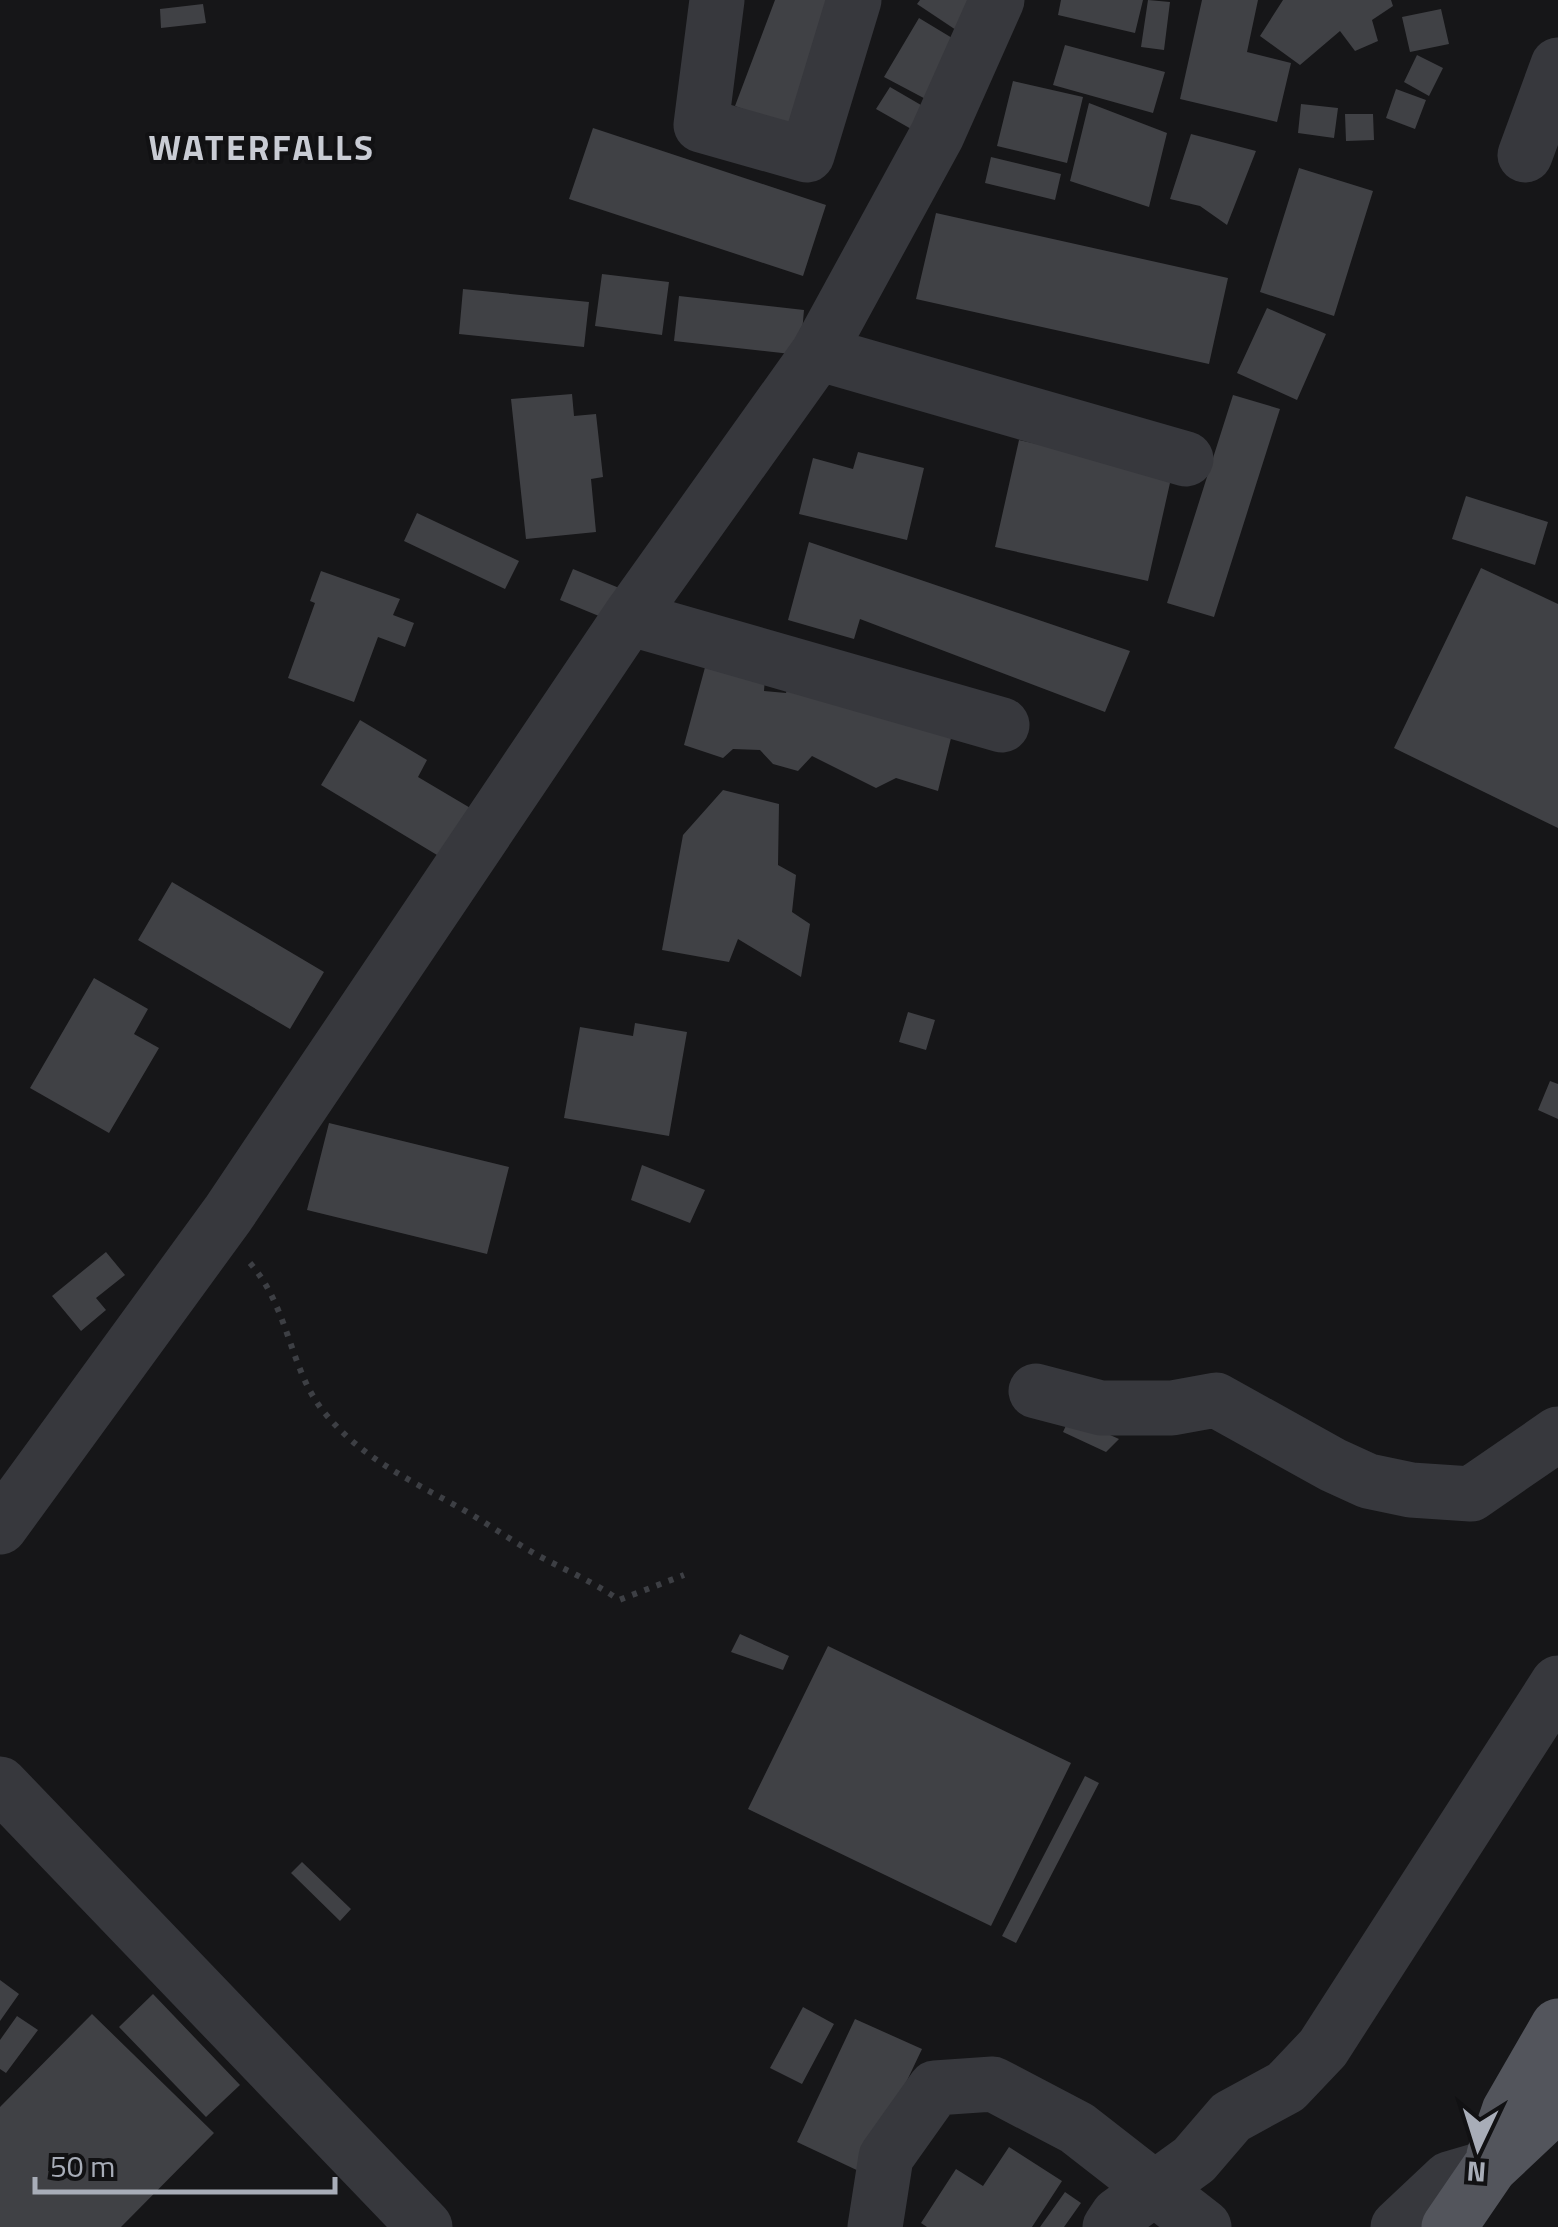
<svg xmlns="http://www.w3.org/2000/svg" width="1558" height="2227" viewBox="0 0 1558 2227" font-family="'Titillium Web',sans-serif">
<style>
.building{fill:#404145}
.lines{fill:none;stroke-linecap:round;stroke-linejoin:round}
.path{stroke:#3d3f44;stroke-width:6;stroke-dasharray:5 8;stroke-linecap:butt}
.minor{stroke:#37383d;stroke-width:55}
.major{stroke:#53555c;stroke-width:55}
.labels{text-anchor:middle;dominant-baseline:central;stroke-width:8;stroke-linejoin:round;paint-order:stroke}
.district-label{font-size:35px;font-weight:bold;letter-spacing:2.5px;fill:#c9ccd4;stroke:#111113}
</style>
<rect width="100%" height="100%" fill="#161618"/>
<!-- building -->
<path class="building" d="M775,0H836L788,126L735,106Z
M920,0H981L959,32L917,4Z
M1061,0H1143L1135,33L1058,15Z
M1148,0L1170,2L1164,50L1141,47Z
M1202,0H1258L1247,52L1291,63L1277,122L1180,99Z
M1283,0H1391L1393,6L1372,20L1378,41L1355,51L1340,31L1300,65L1260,36Z
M203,4L206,23L161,28L160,9Z
M1441,9L1449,44L1410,52L1402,17Z
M919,18L967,47L935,104L884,77Z
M1065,45L1165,72L1153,113L1053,85Z
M1417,55L1443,68L1429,96L1404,82Z
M1013,81L1083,97L1067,163L997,146Z
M890,87L933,112L920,134L876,109Z
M1396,89L1426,100L1415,129L1386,118Z
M1089,103L1167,133L1149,207L1070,181Z
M1301,104L1338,108L1334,138L1298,133Z
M1345,114H1373L1374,140L1346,141Z
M593,128L826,205L803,276L569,199Z
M1191,134L1256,151L1227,225L1200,206L1170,199Z
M991,157L1061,174L1055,200L985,183Z
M1299,168L1373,191L1334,316L1260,292Z
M936,213L1228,278L1209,364L916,299Z
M602,274L669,282L662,335L595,326Z
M463,289L589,302L584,347L459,334Z
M679,296L804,310L800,355L674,341Z
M1267,308L1326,334L1297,400L1237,373Z
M572,394L574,416L596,414L603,477L591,479L596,532L526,539L511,399Z
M1233,395L1280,409L1214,617L1167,603Z
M1019,440L1172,474L1148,581L995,547Z
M858,452L924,468L907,540L799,514L813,458L853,469Z
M1466,496L1548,522L1535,565L1452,539Z
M417,513L519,561L505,589L404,541Z
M809,542L1130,651L1105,712L860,619L854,639L788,620Z
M1481,568L1558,604V828L1394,748Z
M573,569L624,590L611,621L560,600Z
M321,571L400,599L393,615L414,623L405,647L378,637L354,702L288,678L315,603L310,601Z
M707,660L765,678L764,691L786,693L789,681L953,730L938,791L896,778L876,788L812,756L798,771L773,764L760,750L733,749L723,758L684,745Z
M360,720L427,760L418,777L472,809L442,858L321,785Z
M723,790L779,804L778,865L796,875L792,912L810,924L801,977L738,939L729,962L662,950L683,835Z
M172,882L324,972L290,1029L138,940Z
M94,978L148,1009L134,1034L159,1048L109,1133L30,1088Z
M908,1012L935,1020L926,1050L899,1042Z
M635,1023L687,1032L669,1136L564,1118L580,1027L633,1036Z
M1550,1081L1558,1084V1119L1538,1110Z
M329,1123L509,1167L487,1254L307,1210Z
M642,1165L705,1190L690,1223L631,1200Z
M106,1252L125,1275L96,1298L106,1310L81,1331L52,1296Z
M1070,1417L1119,1439L1106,1452L1063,1432Z
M740,1634L789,1656L783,1670L731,1652Z
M828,1646L1071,1763L991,1926L748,1809Z
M1085,1776L1099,1783L1016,1943L1002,1936Z
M302,1862L351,1909L340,1921L291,1873Z
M0,1980L19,1994L0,2021Z
M153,1994L240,2085L206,2117L119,2027Z
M803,2007L834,2024L802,2084L770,2068Z
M92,2014L214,2133L121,2227H0V2107Z
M17,2016L38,2030L6,2073L0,2069V2040Z
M855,2019L922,2049L863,2173L797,2142Z
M1009,2147L1062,2181L1032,2227H927L921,2223L956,2169L983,2186Z
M1065,2192L1081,2203L1064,2227H1040Z"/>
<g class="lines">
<!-- path -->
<path class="path" d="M250,1263C289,1307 290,1371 324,1412C361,1458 410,1480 460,1508C487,1523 512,1541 539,1556C567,1571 592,1581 619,1600L684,1575"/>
<!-- minor -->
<path class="minor" d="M717,0L701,125L807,155L854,0
M1525,155L1558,65
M818,353L1186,459
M629,618L1002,725
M1036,1391L1101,1408H1172L1216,1400L1333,1465L1368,1481L1411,1490L1471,1494L1558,1434
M0,1527L228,1214L629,618L818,353L937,135L997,0
M0,1784L425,2227
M875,2227L886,2157L935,2088L993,2084L1077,2128L1204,2227
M1110,2227L1118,2215L1194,2160L1231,2117L1286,2087L1323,2048L1558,1683
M1398,2227L1449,2179L1490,2167"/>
<!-- major -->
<path class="major" d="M1494,2155L1509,2111L1558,2026
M1449,2227L1490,2167L1558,2103"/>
</g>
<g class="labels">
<!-- district labels -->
<g class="district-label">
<text x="262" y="147">WATERFALLS</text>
</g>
</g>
<!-- north arrow -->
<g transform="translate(1478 2147) rotate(184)" stroke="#111113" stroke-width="8" paint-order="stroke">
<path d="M0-8L18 38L0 25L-18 38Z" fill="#a8adb8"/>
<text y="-15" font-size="28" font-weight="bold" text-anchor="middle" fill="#a8adb8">N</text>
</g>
<!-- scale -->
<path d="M35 2177v15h300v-15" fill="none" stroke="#a8adb8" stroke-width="5"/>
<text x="50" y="2177" font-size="30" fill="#a8adb8" stroke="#111113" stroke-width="8" paint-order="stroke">50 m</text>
</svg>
